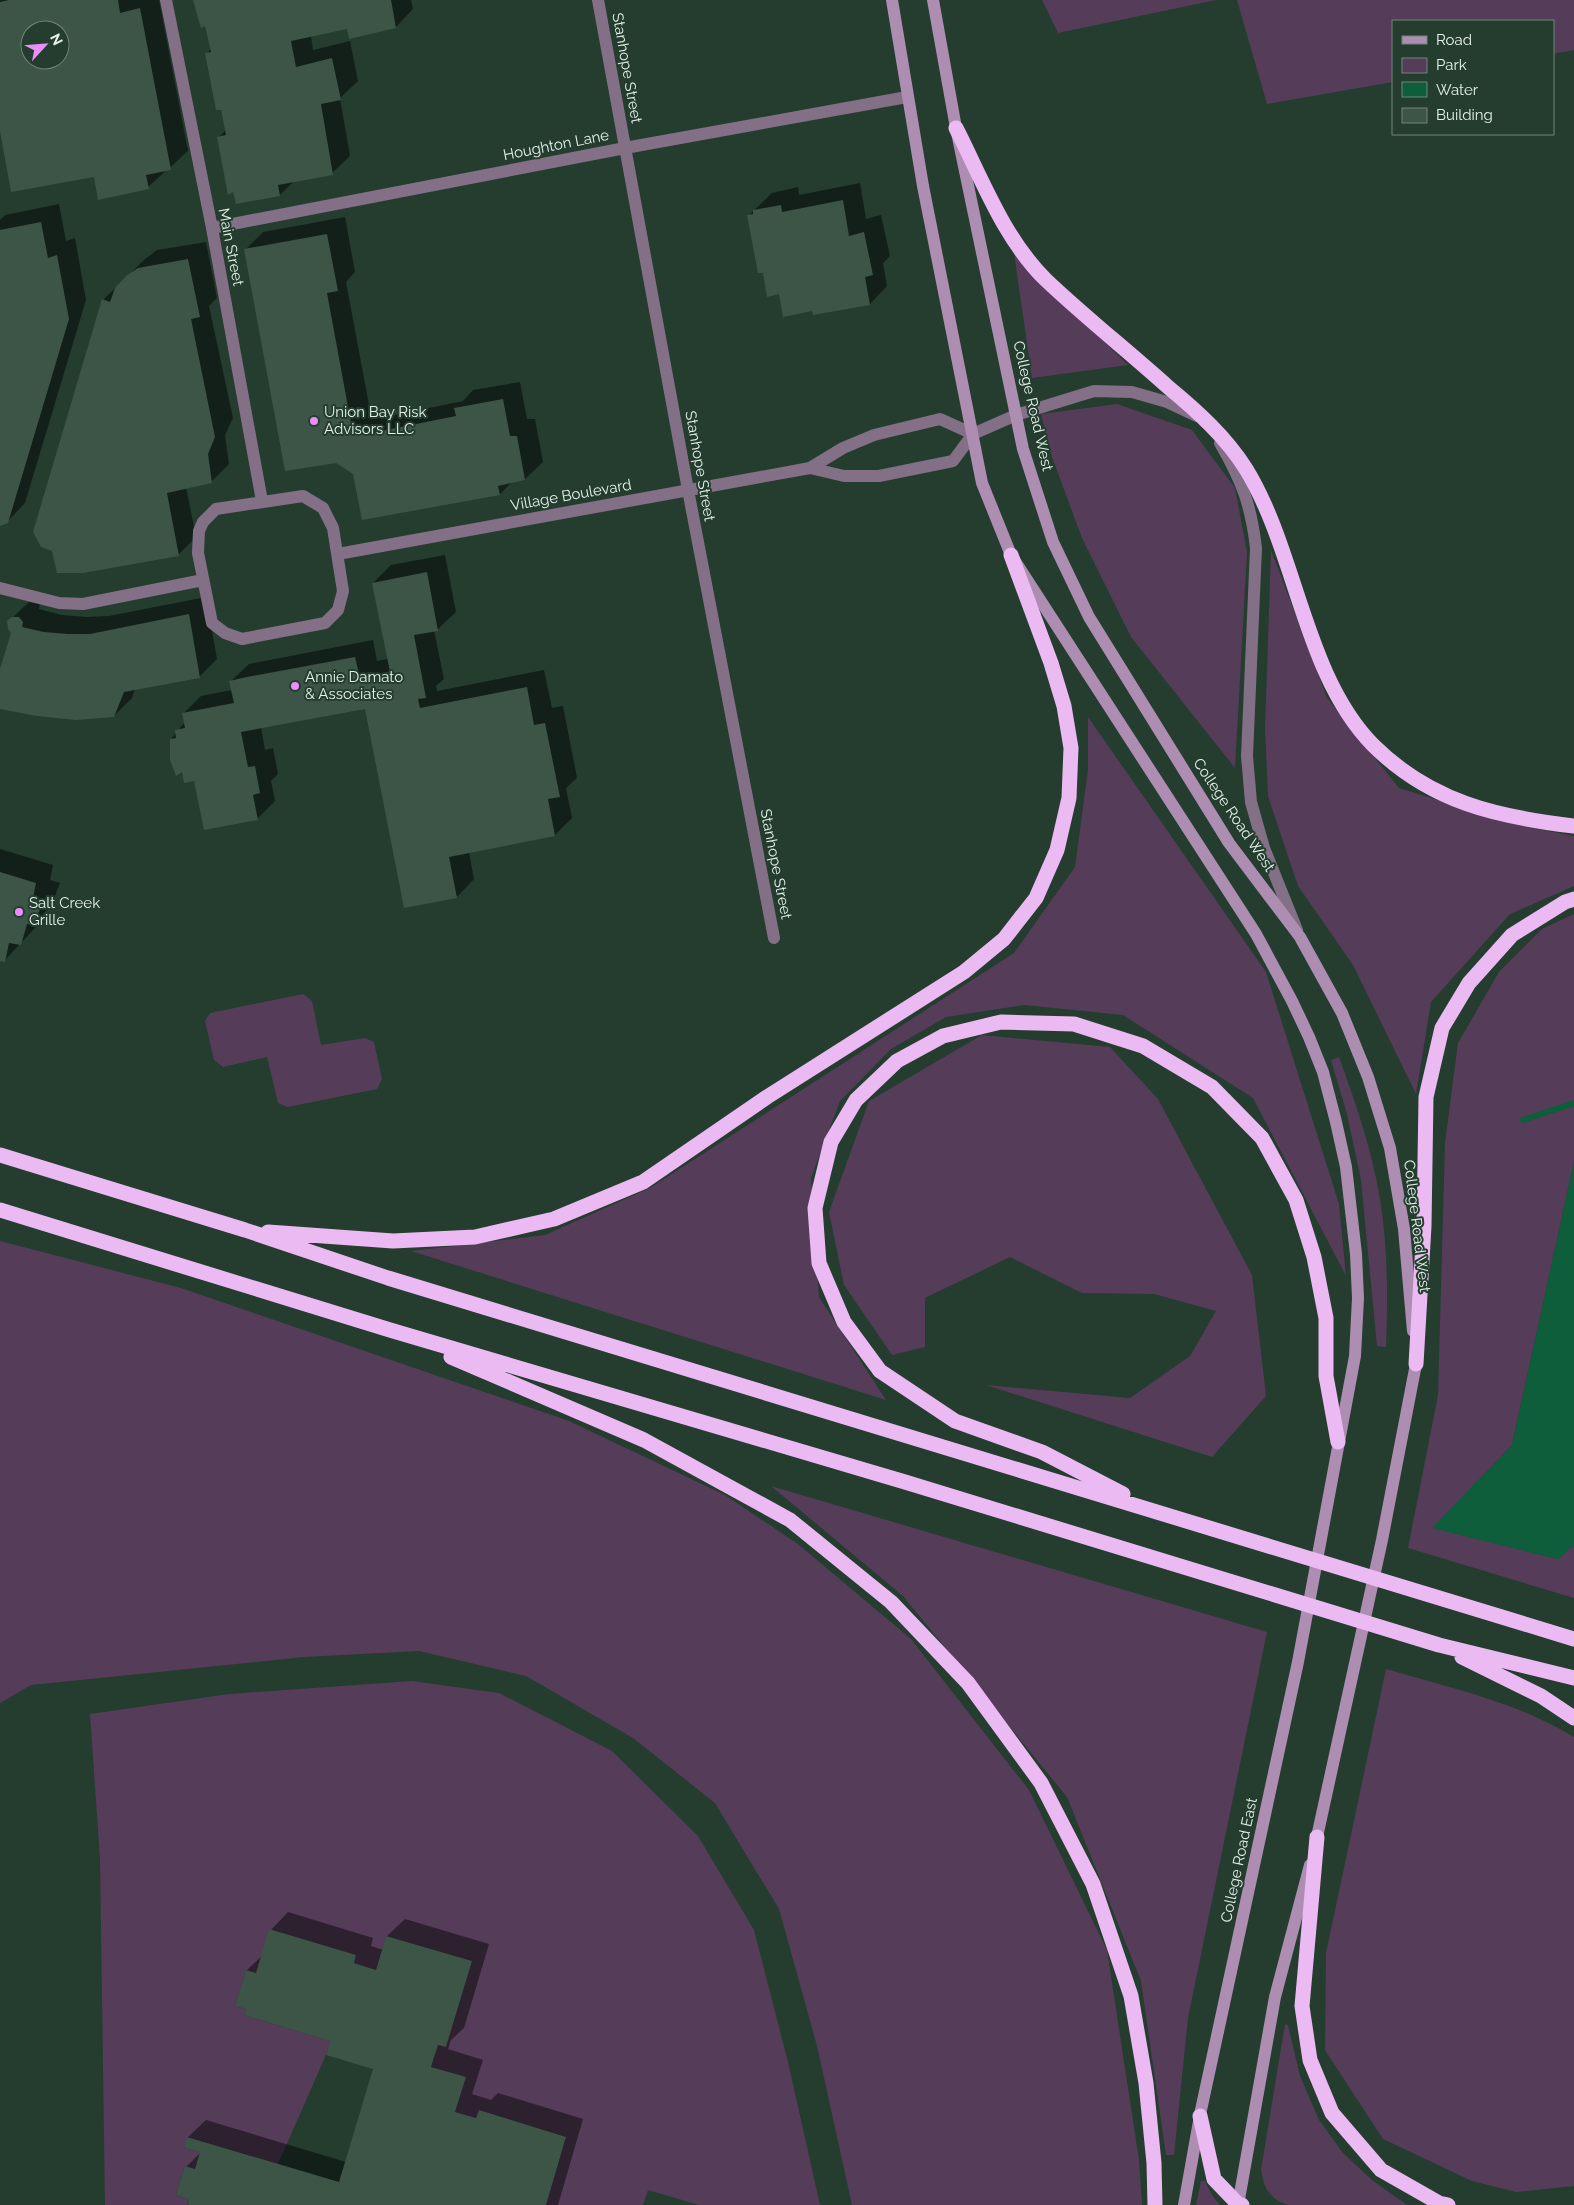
<svg xmlns="http://www.w3.org/2000/svg" width="1574" height="2205" viewBox="0 0 1574 2205" font-family="Raleway,sans-serif">
<style>
.green{fill:#553c59}
.water{fill:#0e5e3b}
.shadow{fill:#0007;fill-rule:evenodd}
.lines{fill:none;stroke-linecap:round;stroke-linejoin:round}
.stream{stroke:#0e5e3b;stroke-width:6}
.building{fill:#3c5546;fill-rule:evenodd}
.street{stroke:#836f86;stroke-width:12}
.secondary{stroke:#ad8db2;stroke-width:12}
.highway{stroke:#ebbaf3;stroke-width:15}
.poi-dot{fill:#eb8dfb;stroke:#243d2f;stroke-width:2}
.labels{text-anchor:middle;dominant-baseline:central;stroke-width:4;stroke-linejoin:round;paint-order:stroke}
.street-label{font-size:15px;fill:#e4f2e9;stroke:#243d2f}
.poi-label{font-size:15px;fill:#e4f2e9;stroke:#243d2f;text-anchor:start}
</style>
<rect width="100%" height="100%" fill="#243d2f"/>
<!-- green -->
<path class="green" d="M1042,0H1216L1058,33Z
M1237,0H1574V50L1553,54V21H1393V82L1267,104Z
M1014,253L1128,365L1032,378Z
M1117,404L1192,430L1235,488L1247,552L1235,768L1131,637L1082,538L1052,457L1041,414Z
M1271,550L1327,698L1399,788L1527,827L1574,836V886L1510,914L1431,1002L1416,1094L1353,965L1298,886L1268,796L1265,729Z
M1088,717L1266,972L1339,1204L1346,1276L1253,1098L1123,1015L1024,1005L946,1017L891,1049L840,1101L811,1178L819,1297L886,1400L411,1251L545,1235L650,1188L1014,953L1075,867L1088,770Z
M1574,914V1162L1512,1445L1433,1528L1558,1559L1574,1545V1598L1408,1548L1438,1395L1445,1143L1458,1043L1499,972L1542,929Z
M303,994L312,1001L321,1045L365,1038L374,1042L382,1079L377,1089L288,1107L278,1103L267,1057L223,1067L214,1060L205,1021L210,1013Z
M982,1035L1110,1047L1158,1099L1252,1275L1266,1396L1212,1457L986,1385L1130,1398L1190,1356L1216,1311L1154,1294L1082,1293L1010,1257L925,1298V1347L892,1355L844,1285L829,1212L869,1101Z
M1339,1057C1356,1104 1372,1150 1380,1199C1388,1248 1388,1298 1386,1347L1377,1346L1361,1180L1347,1114L1331,1060Z
M0,1241L181,1288L569,1421L725,1495L798,1544L911,1639L1029,1790L1107,1950L1139,2160L1142,2205H852L817,2046L779,1909L715,1803L633,1738L526,1676L419,1651L304,1657L31,1685L0,1703Z
M771,1486L1267,1632L1188,2018L1174,2155H1166L1141,1981L1067,1797L903,1596Z
M1386,1669C1450,1688 1517,1702 1574,1737V2186L1516,2192L1472,2181L1383,2139L1325,2050L1326,1953Z
M412,1681L499,1693L612,1751L698,1836L754,1930L788,2062L820,2205H699L648,2190L643,2205H546L566,2137L479,2110L476,2118L455,2112L465,2078L431,2067L438,2045L446,2047L472,1961L386,1936L376,1970L354,1963L356,1955L256,1973L246,1970L235,2006L246,2009L244,2015L330,2041L326,2055L278,2164L188,2137L184,2148L200,2152L195,2169L185,2166L176,2195L189,2199L187,2205H105L100,1859L90,1714L229,1694Z
M1285,2024L1288,2025L1300,2076L1319,2120L1343,2153L1372,2180L1407,2205H1288C1270,2199 1264,2189 1261,2170Z
M1201,2181H1205L1212,2195L1220,2205H1196Z"/>
<!-- water -->
<path class="water" d="M1574,1162V1545L1558,1559L1432,1528L1512,1445Z"/>
<!-- shadow -->
<path class="shadow" d="M0,0H159L188,151L148,187L95,175L0,124ZM30,30H60V60H30Z
M194,0H411L413,9L396,27L348,28L311,36L313,50L350,41L358,81L340,98L350,156L332,173L294,181L280,195L234,191L219,137L226,130L206,54L211,49L206,24Z
M860,183L866,219L881,215L890,256L883,263L887,286L870,304L813,310L780,292L764,271L748,216L772,193L798,187L799,195Z
M59,204L66,241L75,238L86,300L25,503L7,522L0,525V220L5,215Z
M345,217L355,272L346,282L369,405L385,417L463,401L473,390L520,382L527,419H535L543,462L525,479L512,482L500,494L354,473L245,250L263,232Z
M206,242L217,298L209,306L233,418L225,435L229,464L211,482L186,487L196,537L178,555L103,300L145,259L157,250Z
M445,555L456,612L438,629L434,630L444,679L436,686L437,691L544,670L552,708L563,706L577,778L566,788L572,818L555,835L469,852L474,879L457,897L366,707L261,727L265,750L273,748L278,774L271,781L275,801L257,819L195,779L171,739L185,722L184,713L201,696L232,690L231,681L249,664L373,640L377,661L388,659L373,583L391,565Z
M206,597L217,659L199,677L135,689L132,698L114,716L0,707V673L12,632L8,622L31,600L40,604L39,609L62,615L87,617L109,616Z
M0,849L53,865L50,880L60,883L51,906L40,917L38,925L4,961L0,960Z
M288,1912L373,1938L371,1946L383,1950L387,1936L405,1919L489,1944L464,2028L451,2040L448,2049L483,2060L472,2094L491,2100L498,2093L583,2119L558,2205H189L191,2199L186,2167L201,2152L186,2147L188,2137L206,2120L346,2162L374,2068L332,2040L247,2008V1970L263,1955L271,1930Z"/>
<g class="lines">
<!-- stream -->
<path class="stream" d="M1523,1120L1574,1103"/>
</g>
<!-- building -->
<path class="building" d="M9,0H118L120,13L140,8L171,170L146,175L149,189L98,200L94,177L11,192L0,131V2ZM30,30H60V60H30Z
M193,0H391L396,28L349,39L347,29L291,41L296,67L332,58L341,100L321,104L333,175L278,185L280,196L236,204L233,192L228,195L217,137L226,135L221,110H216L205,53L211,52L205,26L201,28Z
M843,200L849,236L864,232L873,275L865,277L870,305L813,315L812,311L783,317L779,294L767,297L763,273H758L747,215L753,214V210L781,205L782,212Z
M41,222L48,258L57,255L69,319L8,523L0,526V230Z
M327,234L338,291L327,293L351,423L366,434L456,416L454,408L503,399L510,436H517L525,480L498,486L500,495L362,520L353,474L336,463L285,471L244,249Z
M188,259L200,317L191,319L215,437L208,454L212,483L167,493L179,556L83,573H57L52,551L41,547L33,532L102,299L110,302L115,288L126,276L138,268Z
M427,572L438,631L414,635L426,698L418,699L420,708L527,687L534,725L545,723L560,797L548,799L555,836L449,857L457,898L404,908L365,709L241,732L248,767L255,766L260,793L253,795L258,820L204,830L194,781L184,783L182,772L176,776L170,760V739L176,738L175,730L185,728L182,713L234,703L229,681L247,677L355,657L360,678L390,672L372,583Z
M189,614L200,678L124,692L114,717L76,720L37,716L0,709V669L11,633L8,629L7,621L12,617H19L23,622L22,627L44,632L68,634H90Z
M0,872L36,883L33,898L43,901L34,925L27,924L21,945L9,943L5,962L0,961Z
M269,1929L356,1955L354,1963L376,1970L386,1936L472,1961L446,2047L438,2045L431,2067L466,2077L455,2112L476,2118L479,2110L566,2137L546,2205H188L189,2199L176,2195L185,2166L195,2169L200,2152L184,2148L187,2137L339,2182L373,2069L326,2055L330,2041L244,2015L246,2009L235,2006L246,1970L256,1973Z"/>
<g class="lines">
<!-- street -->
<path class="street" d="M166,0L212,228L262,501
M598,0L688,490L774,938
M212,228L625,148L907,97
M1220,443C1242,481 1251,505 1256,548L1247,756L1251,802L1264,848L1297,930
M810,468L844,476H879L953,461L973,434L1016,415L1094,391L1132,392L1167,402L1197,416
M303,496L323,508L333,528L343,591L338,610L325,623L242,639L225,633L212,623L198,553L199,531L203,522L216,509Z
M338,554L810,468L843,448L874,435L940,419L973,434
M0,588L59,603L83,604L203,580"/>
<!-- secondary -->
<path class="secondary" d="M892,0L923,186L982,483L1011,555L1256,934L1292,1001L1309,1037L1323,1072L1336,1122L1346,1167L1356,1254L1358,1298L1355,1356L1298,1662L1201,2110L1184,2205
M933,0L956,128L1023,449L1053,542L1089,617L1229,843L1300,937L1342,1013L1368,1077L1390,1148L1404,1229L1413,1331
M1315,1846L1382,1540L1416,1364L1415,1356
M1238,2205L1275,1997L1310,1865"/>
<!-- highway -->
<path class="highway" d="M956,128C982,179 1004,239 1046,280C1085,317 1128,351 1168,387C1197,411 1226,437 1246,469C1297,552 1304,675 1373,745C1430,802 1497,817 1574,826
M0,1155L245,1230L388,1278L1574,1639
M0,1210L390,1330L905,1482L1439,1645L1574,1678
M268,1232L393,1241L475,1237L554,1219L643,1182L767,1097L964,972L1004,939L1036,898L1057,850L1069,798L1071,748L1064,706L1051,663L1011,555
M451,1357L644,1440L790,1520L891,1602L968,1683L1041,1783L1093,1884L1131,1996L1146,2083L1154,2163L1155,2205
M1416,1364L1424,1226L1426,1097L1442,1028L1469,983L1512,935L1565,902L1574,899
M1123,1494L1042,1452L955,1421L880,1371L844,1322L819,1263L815,1208L831,1142L856,1100L897,1061L943,1036L1001,1022L1074,1024L1143,1046L1212,1087L1262,1138L1296,1200L1314,1257L1326,1318V1376L1338,1442
M1462,1657L1541,1696L1574,1718
M1317,1837L1302,2006L1310,2060L1332,2113L1381,2170L1439,2203L1448,2205
M1200,2116L1214,2179L1238,2204L1242,2205"/>
</g>
<!-- markers -->
<g class="poi-dot">
<circle cx="314" cy="421" r="5"/>
<circle cx="295" cy="686" r="5"/>
<circle cx="19" cy="912" r="5"/>
</g>
<g class="labels">
<!-- street labels -->
<g class="street-label">
<text transform="translate(627 68) rotate(80)">Stanhope Street</text>
<text transform="translate(556 145) rotate(-11)">Houghton Lane</text>
<text transform="translate(231 247) rotate(79)">Main Street</text>
<text transform="translate(1033 406) rotate(77)">College Road West</text>
<text transform="translate(700 466) rotate(80)">Stanhope Street</text>
<text transform="translate(571 495) rotate(-10)">Village Boulevard</text>
<text transform="translate(1234 815) rotate(56)">College Road West</text>
<text transform="translate(776 864) rotate(79)">Stanhope Street</text>
<text transform="translate(1417 1226) rotate(83)">College Road West</text>
<text transform="translate(1239 1860) rotate(-78)">College Road East</text>
</g>
<!-- poi labels -->
<g class="poi-label">
<text x="324" y="412">Union Bay Risk<tspan x="324" dy="17">Advisors LLC</tspan></text>
<text x="305" y="677">Annie Damato<tspan x="305" dy="17">&amp; Associates</tspan></text>
<text x="29" y="903">Salt Creek<tspan x="29" dy="17">Grille</tspan></text>
</g>
</g>
<!-- legend -->
<rect x="1392" y="20" width="162" height="115" fill="#243d2f" stroke="#718579"/>
<rect x="1402" y="36" width="25" height="8" fill="#ad8db2" stroke="#718579"/>
<text x="1436" y="45" font-size="15" fill="#e4f2e9">Road</text>
<rect x="1402" y="58" width="25" height="15" fill="#553c59" stroke="#718579"/>
<text x="1436" y="70" font-size="15" fill="#e4f2e9">Park</text>
<rect x="1402" y="82" width="25" height="15" fill="#0e5e3b" stroke="#718579"/>
<text x="1436" y="95" font-size="15" fill="#e4f2e9">Water</text>
<rect x="1402" y="108" width="25" height="15" fill="#3c5546" stroke="#718579"/>
<text x="1436" y="120" font-size="15" fill="#e4f2e9">Building</text>
<!-- north arrow -->
<g transform="translate(45 45) rotate(64)"><circle r="24" fill="#243d2f" stroke="#718579"/>
<path d="M0-4L9 19L0 12L-9 19Z" fill="#eb8dfb"/>
<text y="-8" font-size="14" font-weight="bold" text-anchor="middle" fill="#e4f2e9">N</text>
</g>
</svg>
